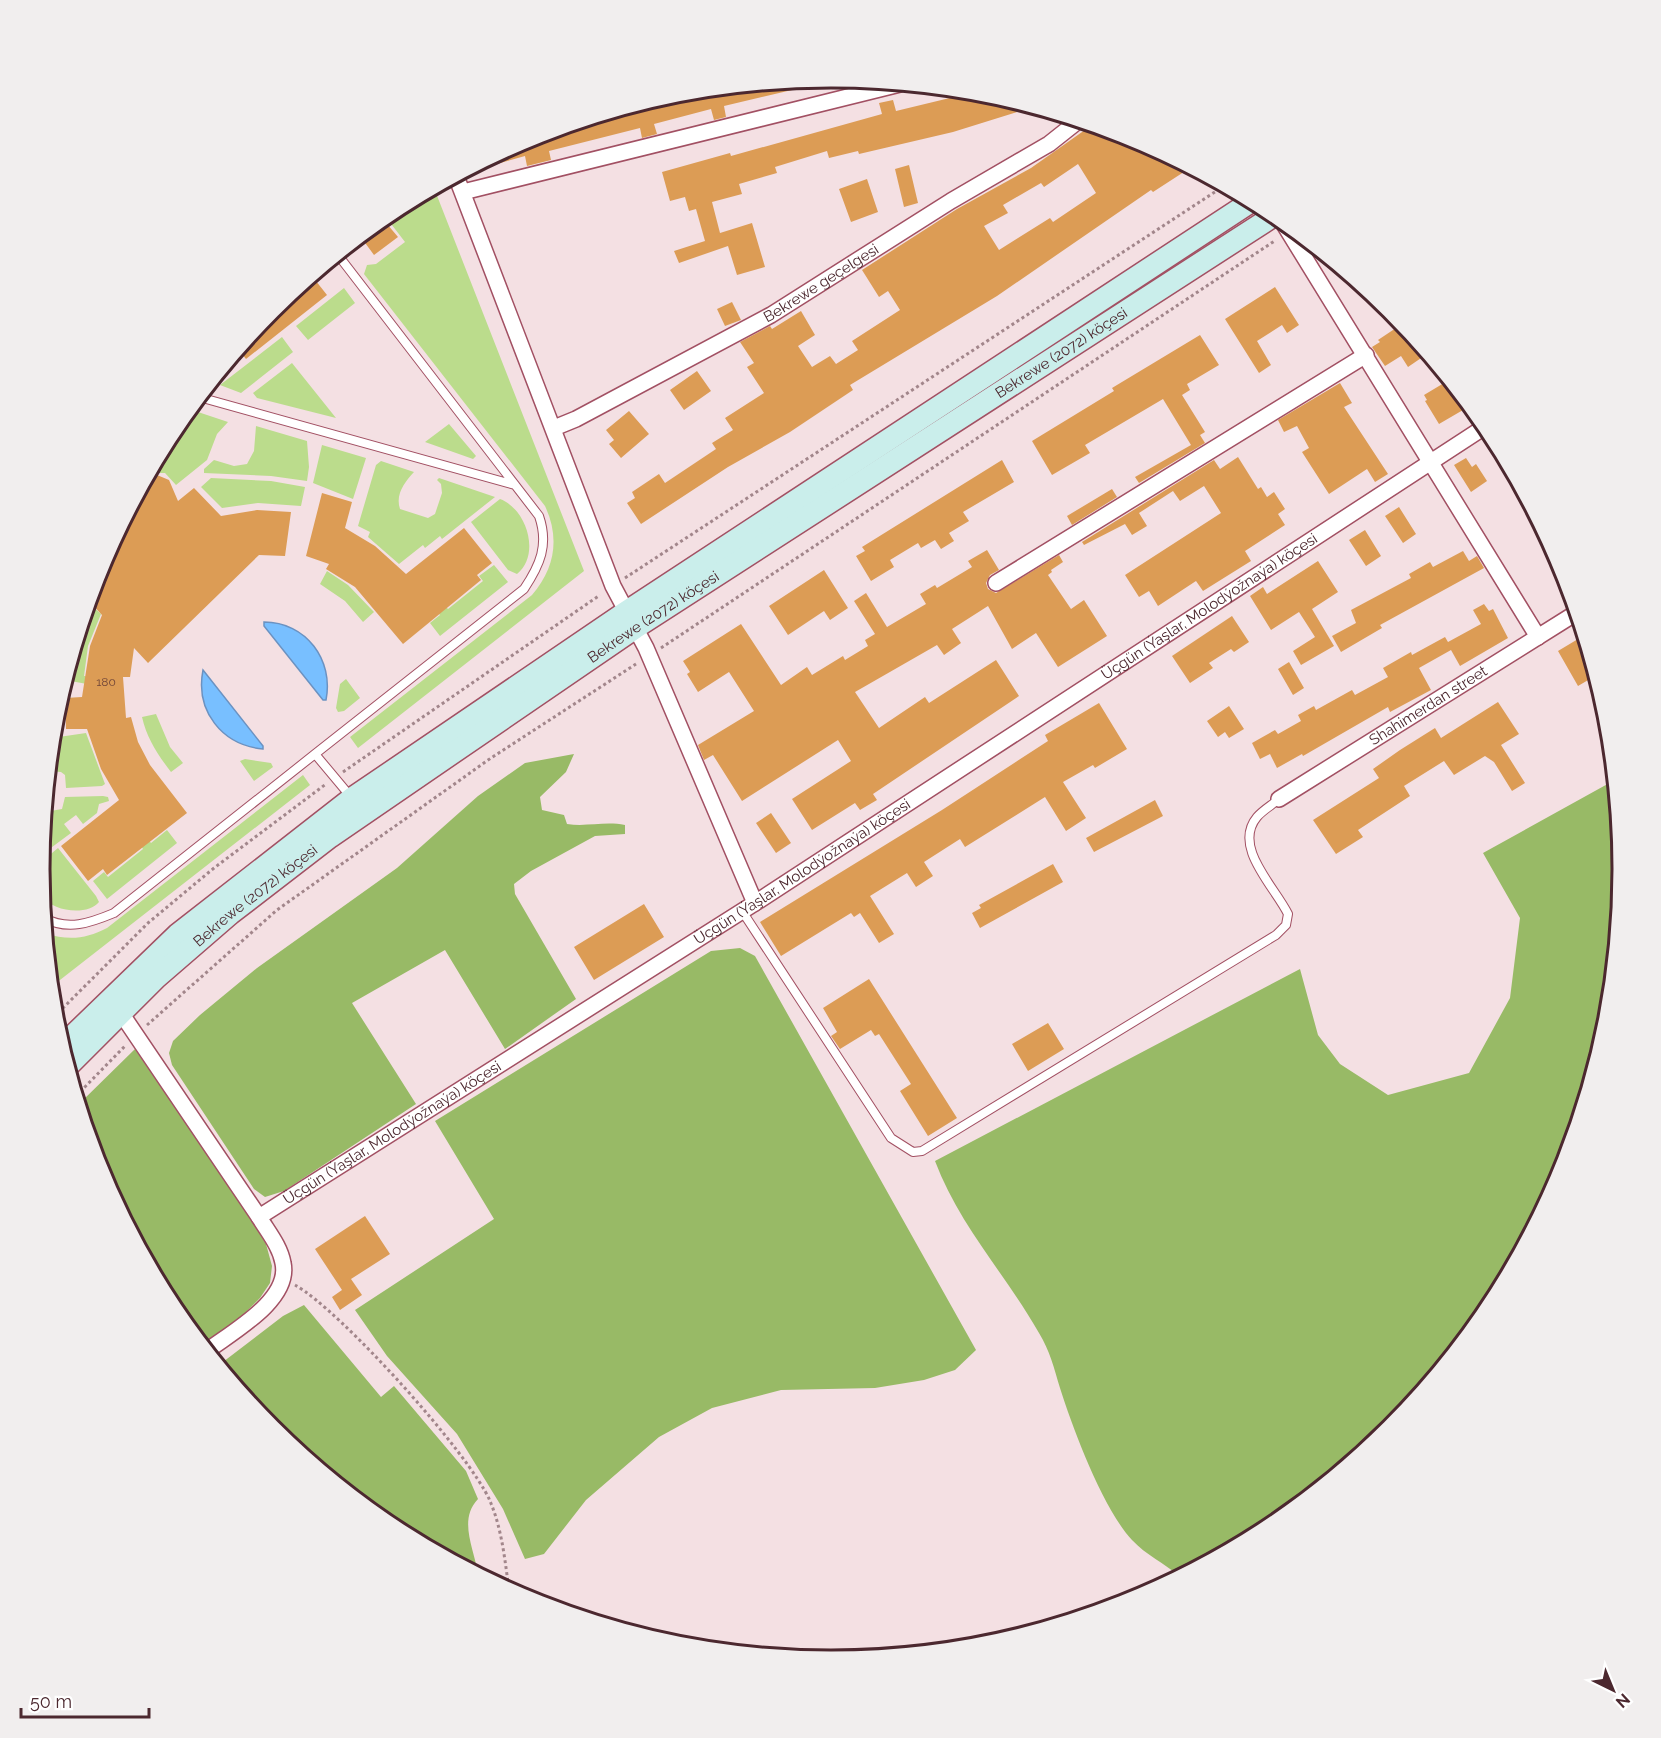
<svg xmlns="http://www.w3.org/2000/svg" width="1661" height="1738" viewBox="0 0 1661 1738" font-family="Raleway,sans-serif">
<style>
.green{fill:#bbdc8c}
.forest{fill:#98ba66}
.water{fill:#78bfff;stroke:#6b92c1;stroke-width:1.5}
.building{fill:#dc9c55;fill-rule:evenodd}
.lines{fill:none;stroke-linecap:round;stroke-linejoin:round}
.service-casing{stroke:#a25063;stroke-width:10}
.minor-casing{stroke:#a25063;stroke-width:18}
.secondary-casing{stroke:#a25063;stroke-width:24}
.path{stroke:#a2868b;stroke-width:3;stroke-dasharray:3 3;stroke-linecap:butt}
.service{stroke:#fff;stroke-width:8}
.minor{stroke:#fff;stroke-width:15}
.secondary{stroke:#caeeeb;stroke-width:21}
.labels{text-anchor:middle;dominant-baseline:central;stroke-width:6;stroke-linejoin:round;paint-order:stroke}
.number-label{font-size:12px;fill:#704538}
.street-label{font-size:15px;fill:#4c282f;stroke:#fff}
.rim{fill:none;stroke:#4c282f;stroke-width:3}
</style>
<rect width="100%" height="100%" fill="#f4e0e3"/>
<!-- green -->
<path class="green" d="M434,188L584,571L358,748L350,737L532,595C555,568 560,538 545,506L364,274L367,265L376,264L405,242L385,216Z
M344,288L355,303L308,340L296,326Z
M282,337L293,352L241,393L220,385Z
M292,363L336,418L257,398L253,393Z
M189,409L228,422L217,434L207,460L176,485L165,473H149L173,429Z
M449,424L476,456L473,459L425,442Z
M256,426L307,441L309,467L307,481L271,476L204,473V469L214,460L234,466L247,464L254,451Z
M322,445L366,458L353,499L313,483Z
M381,461L414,472C405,482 395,494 400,509L428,518L435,514L442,493L441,484L437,480L439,478L495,497L442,539L440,536L425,548L423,545L399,564L368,537L370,532L358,526L376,465Z
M211,478L271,481L305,487L301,506L258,503L222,508L201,487Z
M500,499C527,509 541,555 517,574L508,570L471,522Z
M494,565L508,582L440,636L430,623L440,615L436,610L444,605L448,609L483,581L479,576Z
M327,571L348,585L374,612L363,622L345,601L320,584Z
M88,602L101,614L88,646L84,676L99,677L98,686L65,680Z
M346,679L360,698L344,711L338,712L336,708L340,684Z
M156,714L170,747L183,763L171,772C158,755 147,739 142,717Z
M86,733L105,784L102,786L66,788L65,775L61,772L49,771L52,738Z
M245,759L271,763L273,767L254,781L240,761Z
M303,775L310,785L51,987L45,933C68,941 86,939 107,928Z
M103,796L108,797L109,801L99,804L97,813L83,824L76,815L64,824L71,833L40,856L45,812L62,809L65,797Z
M167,830L177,843L107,899L93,881L104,872L108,877L143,849L140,844L147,838L151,843Z
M58,848L96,896L99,902C88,916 52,912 43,896C38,889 39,872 40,863Z"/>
<!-- forest -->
<path class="forest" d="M574,754L566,772L540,797L542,810L564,815L567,824C587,827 605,821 625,825V834L595,836L531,871L514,884L515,894L576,999L505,1049L445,950L352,1003L416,1104L284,1191L265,1197L254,1189L172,1065L169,1053L173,1041L200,1015L257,968L397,868L478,796L525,763Z
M1613,781L1622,869L1607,1024L1562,1172L1488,1309L1390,1429L1270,1527L1179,1576C1164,1563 1146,1555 1132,1540C1103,1509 1073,1429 1060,1388C1054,1368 1050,1351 1039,1333C1006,1275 959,1225 935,1161L1300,969L1318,1035L1340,1064L1388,1095L1469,1073L1510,998L1520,918L1483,853Z
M740,948L755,956L976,1350L955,1370L924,1380L875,1388L781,1390L712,1408L659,1437L586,1500L544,1554L525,1559L503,1509L457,1434L387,1356L355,1310L494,1219L435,1121L711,951Z
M135,1049L246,1210L266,1244L272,1266L270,1283L260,1298L241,1317L203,1346L172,1308L99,1172L79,1104Z
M304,1305L381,1397L394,1386L466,1471L478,1499C458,1520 474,1548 478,1574L390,1527L271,1428L219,1365L283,1316Z"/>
<!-- water -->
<path class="water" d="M264,622C306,622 334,660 326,700H323L264,626Z
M203,670L263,746V749C222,745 195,711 203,670Z"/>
<!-- building -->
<path class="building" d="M791,81L792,90L724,106L726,117L714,120L711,109L654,124L657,134L642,138L640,128L549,151L551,160L527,166L525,156L486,167L484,161L528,138L676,93Z
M956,90L985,93L1033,107L953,132L859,154L858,151L829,158L827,151L775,167L777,173L739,184L742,194L712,202L720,233L752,223L765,267L737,275L728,246L679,263L674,251L705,241L696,209L689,211L685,197L670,201L662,172L730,153L731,156L882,114L879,103L893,100L896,111L958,96Z
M1092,125L1134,138L1190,168L1153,192L1151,190L997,296L850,385L853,390L790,432L728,467L641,524L627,503L635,498L632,492L659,474L665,483L716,449L712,443L733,430L725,418L764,393L747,367L754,363L740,342L770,326L772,329L801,311L815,335L798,346L812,367L830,356L836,364L858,350L852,341L900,310L888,291L879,297L862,270L957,209L1031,168ZM1078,164L1096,193L1053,222L1050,218L999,250L984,226L1008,213L1003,205L1041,183L1044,187Z
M909,165L918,203L904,207L895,169Z
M867,179L878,212L851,222L839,189Z
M382,218L398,237L374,255L360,236Z
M312,276L327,295L246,359L238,349L271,309Z
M1275,287L1299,325L1287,333L1282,325L1257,341L1271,365L1259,373L1225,319Z
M732,302L741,320L725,326L717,309Z
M1402,324L1427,354L1408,367L1401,356L1385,366L1372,347L1380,342L1378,340Z
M1200,335L1219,365L1187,384L1190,390L1182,395L1205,432L1200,435L1205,443L1139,483L1135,477L1191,445L1163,399L1085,445L1090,453L1052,475L1032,441L1114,391L1112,388Z
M697,371L711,391L684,410L670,390Z
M1340,383L1352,403L1344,407L1388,474L1375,482L1367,469L1329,494L1302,452L1309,448L1297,426L1284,432L1278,420Z
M1444,383L1463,410L1439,424L1425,401L1427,400L1424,395Z
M629,411L649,434L621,458L609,444L614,440L606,430Z
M1238,457L1258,489L1261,487L1267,497L1274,492L1285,509L1278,514L1285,525L1245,551L1251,561L1203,591L1196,581L1158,606L1149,591L1139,597L1125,575L1221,513L1204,486L1180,501L1173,491L1139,513L1147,526L1132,535L1125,524L1084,545L1082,542L1214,460L1220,469Z
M1466,458L1472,467L1476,464L1487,481L1471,492L1454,465Z
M1002,460L1014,482L963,512L969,521L949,533L954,541L941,549L935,540L921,548L918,543L890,560L894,567L871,581L856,556L865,551L862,547Z
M157,475L169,480L178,501L194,488L221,516L257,510L291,512L285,556L259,555L148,663L134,648L130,677H123L126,718L131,717L138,742L150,765L187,813L107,875L103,869L88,881L61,846L119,800L101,769L87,729H66L65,698L82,697L90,646L102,615L89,601L99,566L146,479Z
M1112,489L1117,497L1072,525L1067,516Z
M322,493L352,502L345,528L375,546L406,574L464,528L492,563L477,575L481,580L403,644L355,587L326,569L329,564L306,556Z
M1399,507L1416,534L1403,543L1385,516Z
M1365,530L1381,556L1366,566L1349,540Z
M987,550L999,570L990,575L986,583L988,589L996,593L1059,555L1063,562L1051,570L1052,572L1048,575L1071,609L1084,600L1107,636L1058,667L1036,633L1012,649L988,606L952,629L961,643L944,655L937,645L855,692L879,728L925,697L929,703L996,660L1019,696L873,794L877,800L860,810L855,803L812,830L792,799L851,761L838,740L742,801L713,755L704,760L698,745L754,711L729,672L698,692L687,674L690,672L683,661L741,624L781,685L807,667L812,675L843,656L845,660L868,646L865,640L875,634L854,601L866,593L887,627L926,604L920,594L935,585L937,588L972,567L968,561Z
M1463,551L1469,561L1477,556L1484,568L1380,625L1382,628L1341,652L1332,636L1356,623L1351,610L1411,578L1409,574L1430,562L1433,567Z
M1318,561L1338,592L1312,609L1334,646L1301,665L1293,651L1315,637L1299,612L1271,630L1250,596L1263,587L1267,594Z
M824,570L848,608L830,620L824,611L788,635L769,606Z
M1484,604L1489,611L1493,609L1508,638L1460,666L1451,650L1419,668L1431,690L1390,712L1388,707L1303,756L1302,754L1277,768L1270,754L1260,759L1252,743L1275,730L1278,734L1301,721L1298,715L1314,706L1316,710L1352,690L1355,695L1388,677L1383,668L1411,652L1412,655L1445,637L1448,642L1481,624L1473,610Z
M1232,616L1249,642L1234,652L1231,649L1209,663L1213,668L1190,683L1172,656Z
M1583,636L1595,676L1578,686L1558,651Z
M1289,662L1304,688L1293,695L1278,669Z
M1498,702L1519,734L1501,745L1525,783L1512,791L1494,762L1485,756L1454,775L1444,761L1404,786L1410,796L1358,830L1363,837L1336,854L1313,820L1379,778L1373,769L1400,750L1435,728L1441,738Z
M1099,703L1127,749L1095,768L1093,765L1063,782L1086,818L1066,831L1045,797L965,847L960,839L924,862L933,876L916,887L907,873L870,896L894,934L879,943L860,913L854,917L851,913L781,956L760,922L942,810L1048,741L1045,735Z
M1229,706L1244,729L1229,738L1225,732L1218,737L1207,721Z
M1155,800L1163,816L1094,852L1086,838Z
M771,813L791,843L776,853L756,823Z
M1053,864L1063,882L980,928L972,913L981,908L979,905Z
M644,904L664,937L594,980L574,947Z
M869,979L957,1118L928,1136L900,1091L911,1084L879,1034L875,1036L871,1030L840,1049L831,1036L837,1032L823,1008Z
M1048,1023L1064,1049L1028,1071L1012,1044Z
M365,1216L390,1254L351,1279L362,1295L340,1310L332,1297L342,1290L315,1249Z"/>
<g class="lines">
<defs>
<path id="service" d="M199,397L515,485
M315,754L524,589C540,565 549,545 539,516L338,255
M742,911L891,1138L913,1152L922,1151L1276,935L1286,925L1288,914C1275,887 1232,847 1257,817C1263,810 1272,805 1279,799
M44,918C68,931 90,923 114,913L315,754L351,797"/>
<g id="minor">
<path d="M456,176L613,586L646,648L755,903"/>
<path d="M463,192L900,84"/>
<path d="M1282,221L1538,637"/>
<path id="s1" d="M554,428L576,419L771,315L951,201L1049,144L1078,121"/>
<path d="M996,583L1366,355"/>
<path id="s2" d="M1279,799L1576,613"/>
<path d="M121,1013L259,1217"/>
<path id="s3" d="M207,1351C232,1332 291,1300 283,1263C280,1246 268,1232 259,1217L755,903L1486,426"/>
</g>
<g id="secondary">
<path d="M61,1047L178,934L351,799L626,612L1252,201"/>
<path id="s4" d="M67,1067L156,978L230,914L330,837L635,628L1275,215"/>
</g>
</defs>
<!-- service casing -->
<use href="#service" class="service-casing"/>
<!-- minor casing -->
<use href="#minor" class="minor-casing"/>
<!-- secondary casing -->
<use href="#secondary" class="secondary-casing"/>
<!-- path -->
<path class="path" d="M625,578L1224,186
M661,648L1276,240
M343,772L600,595
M54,1017L148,923L214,868L326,784
M147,1025L277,910L491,758L636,664
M76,1096L125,1046
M295,1285C340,1310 470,1454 490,1501C502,1529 505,1561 509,1590"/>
<!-- service -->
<use href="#service" class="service"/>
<!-- minor -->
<use href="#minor" class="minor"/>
<!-- secondary -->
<use href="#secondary" class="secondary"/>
</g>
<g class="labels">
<!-- number labels -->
<g class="number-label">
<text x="106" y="682">180</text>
</g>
<!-- street labels -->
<g class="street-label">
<text stroke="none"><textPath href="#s1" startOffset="304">Bekrewe geçelgesi</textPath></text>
<text stroke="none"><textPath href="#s4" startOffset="1227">Bekrewe (2072) köçesi</textPath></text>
<text stroke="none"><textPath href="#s3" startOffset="1304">Üçgün (Ýaşlar, Molodýožnaýa) köçesi</textPath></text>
<text stroke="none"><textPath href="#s4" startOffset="741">Bekrewe (2072) köçesi</textPath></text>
<text stroke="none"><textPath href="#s2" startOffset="176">Shahimerdan street</textPath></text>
<text stroke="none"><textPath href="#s3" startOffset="818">Üçgün (Ýaşlar, Molodýožnaýa) köçesi</textPath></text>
<text stroke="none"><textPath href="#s4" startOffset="255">Bekrewe (2072) köçesi</textPath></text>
<text stroke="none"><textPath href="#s3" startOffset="332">Üçgün (Ýaşlar, Molodýožnaýa) köçesi</textPath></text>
</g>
</g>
<!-- crop -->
<path d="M0 0H1661V1738H0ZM50 869a781 781 0 1 1 1562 0a781 781 0 1 1-1562 0Z" fill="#f1eeee" fill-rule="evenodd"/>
<path class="rim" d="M50 869a781 781 0 1 1 1562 0a781 781 0 1 1-1562 0Z"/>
<!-- north arrow -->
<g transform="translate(1613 1690) rotate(137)" stroke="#ffffff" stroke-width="4.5" paint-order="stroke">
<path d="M0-4.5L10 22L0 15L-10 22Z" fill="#4c282f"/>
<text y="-9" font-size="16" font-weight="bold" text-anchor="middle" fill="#4c282f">N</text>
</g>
<!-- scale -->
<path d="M21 1708v9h128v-9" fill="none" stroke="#4c282f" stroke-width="3"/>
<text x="30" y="1708" font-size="18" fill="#4c282f" stroke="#ffffff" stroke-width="4.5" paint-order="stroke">50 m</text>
</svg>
